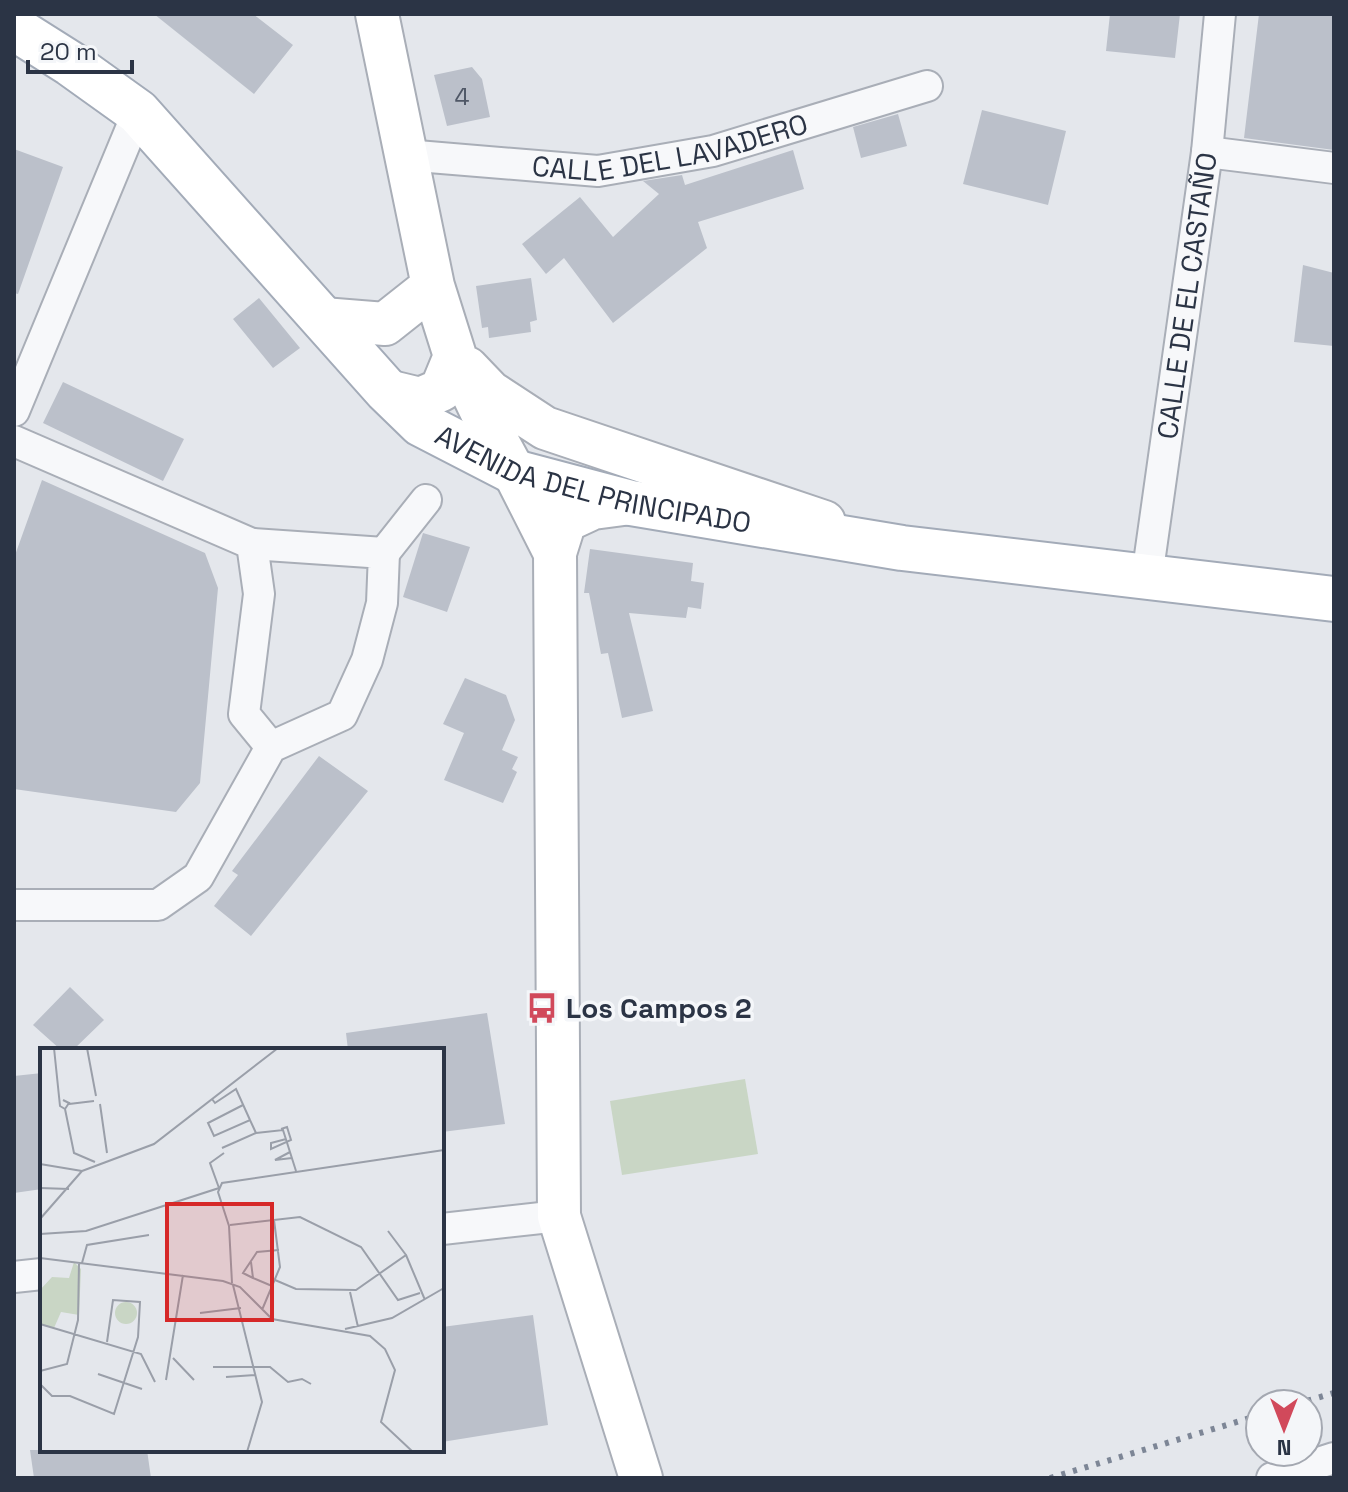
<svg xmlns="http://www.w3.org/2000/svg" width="1348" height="1492" viewBox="0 0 1348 1492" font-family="'Space Grotesk',sans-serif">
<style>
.green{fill:#c9d6c5}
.building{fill:#bbc0ca}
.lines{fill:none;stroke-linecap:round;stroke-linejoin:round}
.street-casing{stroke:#a9aeb7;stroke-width:34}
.secondary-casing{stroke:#a9aeb7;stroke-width:46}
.primary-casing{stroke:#a3abb8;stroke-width:48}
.street{stroke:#f7f8fa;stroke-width:30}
.secondary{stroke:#fff;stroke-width:42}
.primary{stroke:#fff;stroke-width:44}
.rail{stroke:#7d8696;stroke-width:6;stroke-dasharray:4 8;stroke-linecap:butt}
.labels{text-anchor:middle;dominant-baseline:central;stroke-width:7;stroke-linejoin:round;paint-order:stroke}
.number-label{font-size:24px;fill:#4f5766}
.street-label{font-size:28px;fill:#2b3445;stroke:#f4f6f9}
.poi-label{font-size:28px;font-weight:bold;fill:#2b3445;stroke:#f4f6f9;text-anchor:start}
.inset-road{fill:none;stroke:#9a9fa9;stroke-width:2}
.view{fill:#d62828;fill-opacity:0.15;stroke:#d62828;stroke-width:4}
.inset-edge{fill:none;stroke:#2b3445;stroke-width:4}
</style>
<rect width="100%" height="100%" fill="#e4e7ec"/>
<!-- green -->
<path class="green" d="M745,1079L758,1154L622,1175L610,1101Z"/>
<!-- building -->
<path class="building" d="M154,14H253L293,45L254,94Z
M1110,14H1180L1175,58L1106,51Z
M1259,14H1334V150L1244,138Z
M472,67L482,79L490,117L447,126L434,75Z
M982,110L1066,131L1048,205L963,184Z
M898,114L907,146L861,158L853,127Z
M14,149L63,167L18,294L14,293Z
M793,150L804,189L698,222L707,248L613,323L564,258L546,274L522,244L580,197L613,237L659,194L643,181L682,175L685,185Z
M1303,265L1334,273V346L1294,342Z
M531,278L537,320L530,322L531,332L489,338L488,327L482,328L476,286Z
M259,298L300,348L273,368L233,319Z
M63,382L184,439L163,481L43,423Z
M42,480L205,553L218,588L200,783L176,812L14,789V558Z
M423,533L470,547L447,612L403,597Z
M590,549L693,563L691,581L704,583L701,609L688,607L686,618L629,613L653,711L622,718L608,653L601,654L589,593H584Z
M465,678L506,695L515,720L502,750L518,757L512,769L517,772L503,803L444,780L464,733L443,724Z
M319,756L368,791L251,936L214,906L238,875L232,871Z
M70,987L104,1020L73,1050H61L33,1025Z
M487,1013L505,1124L442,1132V1050H348L346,1033Z
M42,1073V1189L14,1193V1076Z
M533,1315L548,1425L442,1442V1327Z
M30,1450H147L151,1478H34Z"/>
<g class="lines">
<defs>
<g id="street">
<path d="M1207,152L1334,168"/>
<path id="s1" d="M405,155L598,171L713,151L927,86"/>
<path d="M14,411L138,112"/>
<path d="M14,441L252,544L259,594L244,714L271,747"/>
<path d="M384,553L426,500"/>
<path id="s2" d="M1147,577L1207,152L1220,14"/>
<path d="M14,905H158L198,877L271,747L342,715L367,660L382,603L384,553L252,544"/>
<path d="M442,1229L559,1216"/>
<path d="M14,1277L42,1274"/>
<path d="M1272,1478L1334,1458"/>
</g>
<path id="secondary" d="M377,14L433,286L455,356L484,417L514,472L555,553
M323,319L385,324L433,286
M467,368L490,392L545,428L824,522
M387,391L420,399L441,390L455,356
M631,503L593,508L565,521L555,553L559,1216L641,1478"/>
<g id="primary">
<path id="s3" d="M14,28L71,64L138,112L387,391L421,424L514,472L631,503L902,548L1334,599"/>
</g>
</defs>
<!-- street casing -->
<use href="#street" class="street-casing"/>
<!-- secondary casing -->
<use href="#secondary" class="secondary-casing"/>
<!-- primary casing -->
<use href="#primary" class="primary-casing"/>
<!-- street -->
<use href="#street" class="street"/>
<!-- secondary -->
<use href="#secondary" class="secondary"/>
<!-- primary -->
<use href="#primary" class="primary"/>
<!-- rail -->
<path class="rail" d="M1296,1404L1334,1393
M1050,1478L1260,1415"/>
</g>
<!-- icons -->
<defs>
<symbol id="bus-bare" viewBox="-9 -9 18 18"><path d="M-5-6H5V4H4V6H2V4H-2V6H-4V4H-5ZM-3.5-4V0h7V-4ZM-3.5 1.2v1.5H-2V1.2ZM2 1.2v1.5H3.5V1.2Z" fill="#d1495b" stroke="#f4f6f9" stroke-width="2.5" paint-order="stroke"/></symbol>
</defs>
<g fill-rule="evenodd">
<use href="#bus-bare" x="520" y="986" width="44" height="44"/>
</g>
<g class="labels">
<!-- number labels -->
<g class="number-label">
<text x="462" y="96">4</text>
</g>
<!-- street labels -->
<g class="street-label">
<text stroke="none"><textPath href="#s1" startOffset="268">CALLE DEL LAVADERO</textPath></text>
<text stroke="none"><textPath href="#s2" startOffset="284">CALLE DE EL CASTAÑO</textPath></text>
<text stroke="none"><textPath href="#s3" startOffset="754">AVENIDA DEL PRINCIPADO</textPath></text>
</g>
<!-- poi labels -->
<g class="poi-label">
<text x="566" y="1008">Los Campos 2</text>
</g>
</g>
<!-- overview -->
<g transform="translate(40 1048)">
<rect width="404" height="404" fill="#e4e7ec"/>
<path d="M34,214L41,221L39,267L21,264L14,280L0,276V242L12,229L29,230ZM75 265a11 11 0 1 1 22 0a11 11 0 1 1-22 0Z" fill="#c9d6c5"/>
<path class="inset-road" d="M14,0L20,58L25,61L29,55L23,52M47,0L56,48M172,51L175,55L196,41L210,72M29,56L54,53M60,56L67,105M25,61L34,105L55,114M241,81L247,79L251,92L231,101V95L246,91M216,85L243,82L256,123M182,100L216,85L210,72L174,88L168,75L203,57M250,104L235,112L252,110M0,116L42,123M42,123L114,96L238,0M0,140L29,141M0,171L42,123M190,177L260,169L321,199L358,252L380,245M0,186L46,183L179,140L170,115L184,105M366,207L385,252M0,210L183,233L200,239L232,271L330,288L345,301L355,322L341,374L373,404M211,214L213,230L232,238M42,215L47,197L109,187M213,230L203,225L217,204L239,202M235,232L256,241L316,242L366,207L348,183M192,235L189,178L178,144L182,135L404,102M193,237L222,354L207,404M310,244L318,279M222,262L240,219L234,172M160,265L201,260M0,276L101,306L115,334M305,281L352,270L404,240M133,310L154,332M173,319H230L248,334L262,331L271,336M0,323L27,316L38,272L39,216M58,326L102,341M186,329L215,327M126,332L143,227M0,336L12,348H30L74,366L98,289L100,254L73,252L67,294"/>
<path class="view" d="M127,156H232V272H127Z"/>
<rect width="404" height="404" class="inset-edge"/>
</g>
<!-- border -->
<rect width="1348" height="1492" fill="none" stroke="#2b3445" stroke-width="32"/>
<!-- north arrow -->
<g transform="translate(1284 1428) rotate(180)"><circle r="38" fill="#f4f6f9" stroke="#a4a8b1" stroke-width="2"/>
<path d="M0-6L14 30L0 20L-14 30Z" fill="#d1495b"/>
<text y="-12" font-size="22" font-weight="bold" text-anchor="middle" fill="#2b3445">N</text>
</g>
<!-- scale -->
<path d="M28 60v12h104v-12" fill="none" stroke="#2b3445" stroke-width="4"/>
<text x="40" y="60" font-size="24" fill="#2b3445" stroke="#f4f6f9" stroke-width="6" paint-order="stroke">20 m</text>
</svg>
